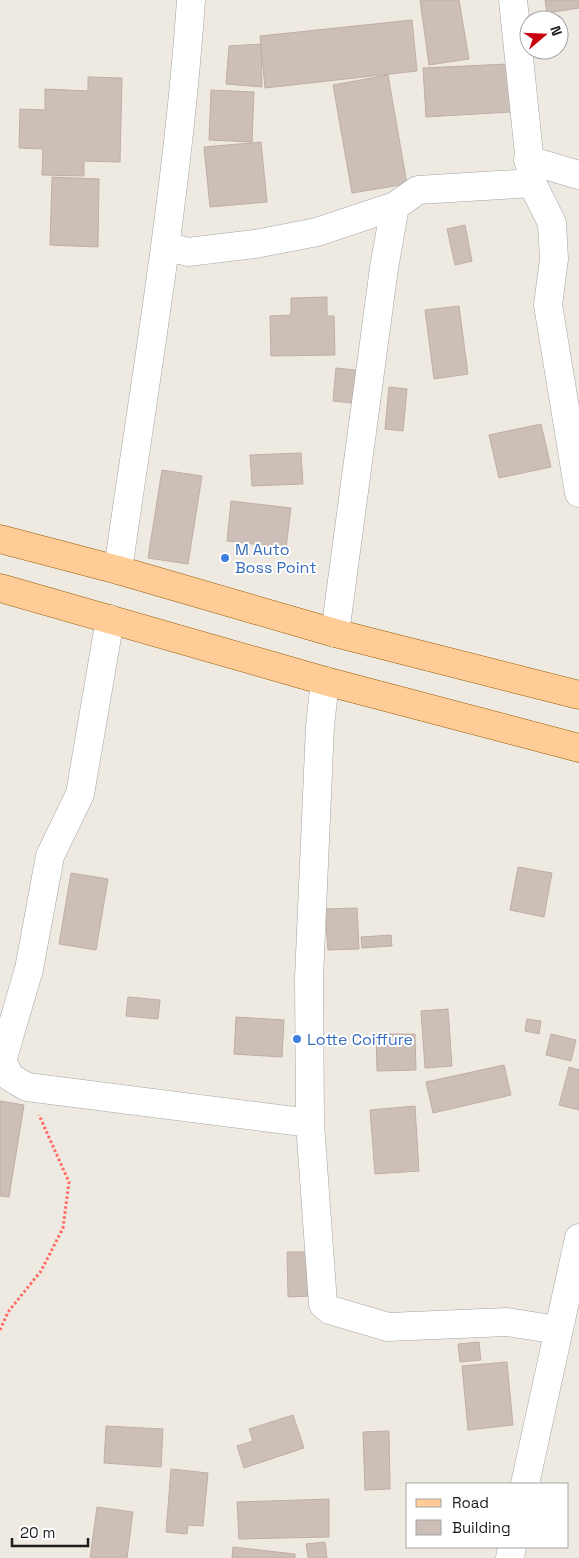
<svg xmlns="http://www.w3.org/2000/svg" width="579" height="1558" viewBox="0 0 579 1558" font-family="'Space Grotesk',sans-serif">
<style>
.building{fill:#cbbfb7;stroke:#c2aea3}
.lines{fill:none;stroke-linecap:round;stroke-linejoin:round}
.minor-casing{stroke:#a4a4a4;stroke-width:29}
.major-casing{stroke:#955b00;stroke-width:29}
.path{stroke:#ff6962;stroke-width:3;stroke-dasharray:2.5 2.5;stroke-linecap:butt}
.minor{stroke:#fff;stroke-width:28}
.major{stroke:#ffcb96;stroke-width:28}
.shop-dot{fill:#3f7fe0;stroke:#fff;stroke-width:2}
.labels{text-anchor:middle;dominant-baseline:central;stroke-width:4;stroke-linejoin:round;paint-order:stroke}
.shop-label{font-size:16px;fill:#366cbe;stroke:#fff;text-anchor:start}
</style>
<rect width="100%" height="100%" fill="#efeae1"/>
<!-- building -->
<path class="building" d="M420,0H459L469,59L429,65Z
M545,0H579V8L547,13Z
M412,20L417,71L265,88L260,36Z
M261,44L262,87L226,84L229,46Z
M508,64L511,112L426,117L423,68Z
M388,75L407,184L352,193L333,85Z
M88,77L122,78L120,162L84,161V176L42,175L43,149L19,148L20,109L45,110V89L88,91Z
M211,90L254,92L252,142L209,140Z
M261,142L267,202L210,207L204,147Z
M52,177L99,179L98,247L50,245Z
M465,225L472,261L455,265L447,229Z
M327,297V316H334L335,355L271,356L270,316L291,315V298Z
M459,306L468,374L434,379L425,310Z
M336,368L356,370L352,403L333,401Z
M389,387L407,389L403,431L385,429Z
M541,424L551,467L499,478L489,435Z
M301,453L303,484L252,486L250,455Z
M162,470L202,476L188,564L148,558Z
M231,501L291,508L286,548L227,541Z
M518,867L552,873L544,917L510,910Z
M71,873L108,879L96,950L59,944Z
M357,908L359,949L328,950L325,909Z
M391,935L392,946L362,948L361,937Z
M128,997L160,1000L158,1019L126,1016Z
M448,1009L452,1066L425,1068L421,1011Z
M236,1017L284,1020L282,1057L234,1054Z
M527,1019L541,1021L539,1034L525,1031Z
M376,1034H415L416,1070L377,1071Z
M551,1034L576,1040L571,1061L546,1055Z
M504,1065L511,1095L433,1113L426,1082Z
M569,1067L579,1070V1110L559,1105Z
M0,1101L24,1105L9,1197L0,1196Z
M415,1106L419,1171L375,1174L370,1110Z
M287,1252H310V1296L288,1297Z
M479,1342L481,1360L460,1362L458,1344Z
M507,1362L513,1425L468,1430L462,1366Z
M293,1415L304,1448L244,1468L237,1446L253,1441L249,1429Z
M106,1426L163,1429L161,1467L104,1463Z
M389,1431L390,1489L365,1490L363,1432Z
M171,1469L208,1473L203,1526L188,1525L187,1534L166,1532Z
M329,1499V1537L239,1539L237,1502Z
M97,1507L133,1512L127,1558H90Z
M325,1542L327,1558H308L306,1544Z
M233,1547L295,1554V1558H232Z"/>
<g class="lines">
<defs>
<path id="minor" d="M513,0L532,183L552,223L554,259L548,305L579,493
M528,160L579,175
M165,246L188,252L255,244L317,232L395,206
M118,570C145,380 178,191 191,0
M110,619L80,794L50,856L29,969L2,1061L10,1077L27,1087L310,1123
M335,633L384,268L395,206L418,190L532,183
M325,681L320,726L309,978L310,1123L323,1304L330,1310L388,1327L507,1322L558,1330
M525,1484L579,1238
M510,1558L512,1547"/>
<path id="major" d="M0,539L118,570L335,633L579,695
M0,588L325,681L579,748"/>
</defs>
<!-- minor casing -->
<use href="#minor" class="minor-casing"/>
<!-- major casing -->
<use href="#major" class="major-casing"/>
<!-- path -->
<path class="path" d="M0,1330L8,1312L41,1271L63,1228L69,1182L39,1115"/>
<!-- minor -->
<use href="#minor" class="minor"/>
<!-- major -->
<use href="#major" class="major"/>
</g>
<!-- markers -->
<g class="shop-dot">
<circle cx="225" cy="558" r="5"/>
<circle cx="297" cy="1039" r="5"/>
</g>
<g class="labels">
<!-- shop labels -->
<g class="shop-label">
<text x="235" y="549">M Auto<tspan x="235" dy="18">Boss Point</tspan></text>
<text x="307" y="1039">Lotte Coiffure</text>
</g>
</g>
<!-- legend -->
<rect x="406" y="1483" width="162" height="65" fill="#ffffff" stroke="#a5a5a5"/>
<rect x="416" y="1499" width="25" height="8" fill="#ffcb96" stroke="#a5a5a5"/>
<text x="452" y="1508" font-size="15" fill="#1d1d1d">Road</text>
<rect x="416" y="1520" width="25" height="15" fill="#cbbfb7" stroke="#a5a5a5"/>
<text x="452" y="1533" font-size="15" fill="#1d1d1d">Building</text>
<!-- north arrow -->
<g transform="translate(544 35) rotate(71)"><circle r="24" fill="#ffffff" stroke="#a5a5a5"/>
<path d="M0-4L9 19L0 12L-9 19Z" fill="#c9000d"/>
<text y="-8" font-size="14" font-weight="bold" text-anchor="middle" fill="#1d1d1d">N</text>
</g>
<!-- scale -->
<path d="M12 1538v8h76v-8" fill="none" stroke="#1d1d1d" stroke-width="2.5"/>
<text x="20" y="1538" font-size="15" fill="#1d1d1d" stroke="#ffffff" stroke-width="4" paint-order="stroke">20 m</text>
</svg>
